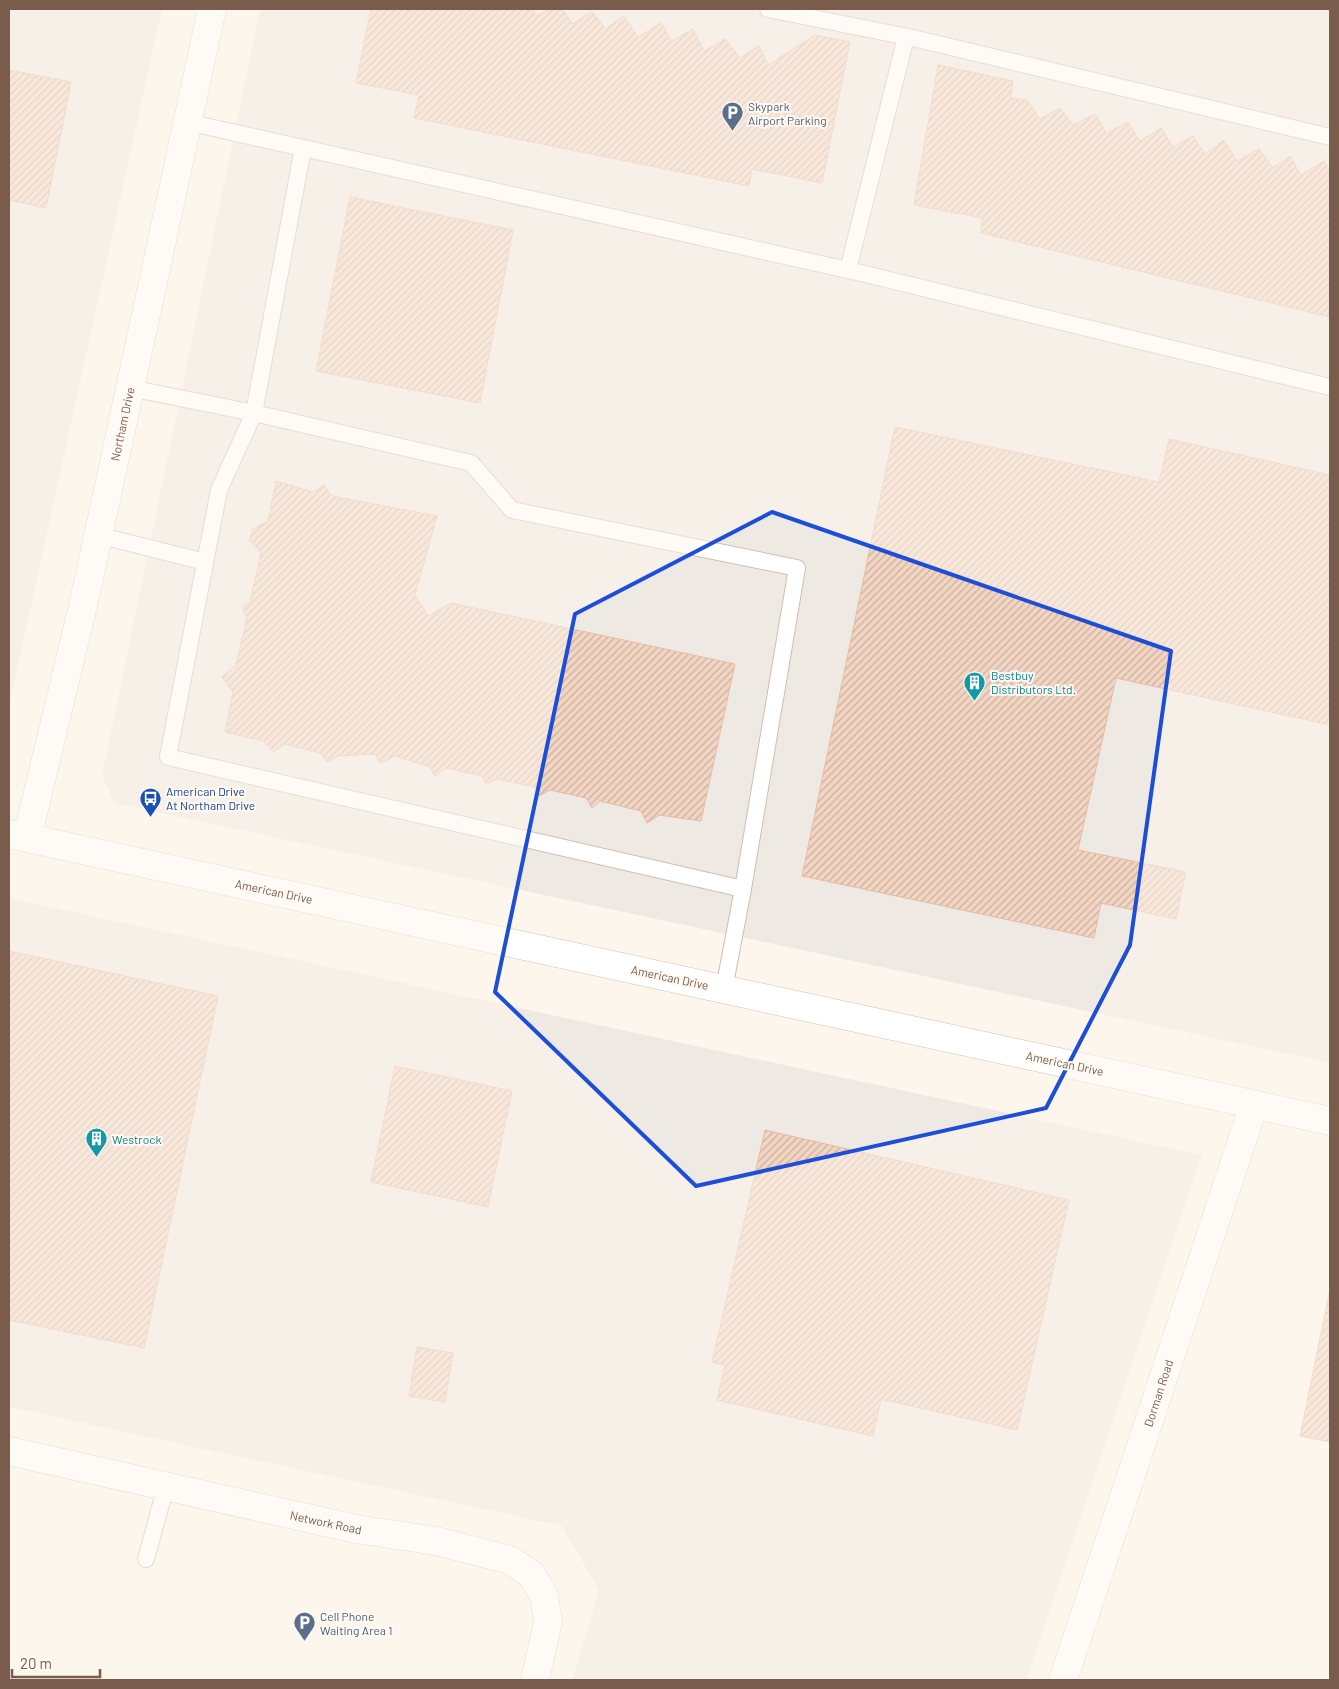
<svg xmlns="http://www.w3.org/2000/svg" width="1339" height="1689" viewBox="0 0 1339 1689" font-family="Barlow,sans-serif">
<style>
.industrial{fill:#efe9e4}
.building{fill:url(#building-hatch);stroke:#e6bba3}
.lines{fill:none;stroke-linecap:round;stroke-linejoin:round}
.lane-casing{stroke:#d1beb0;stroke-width:18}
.street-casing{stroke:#d1beb0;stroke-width:29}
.secondary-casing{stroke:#d6c0b0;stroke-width:29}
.lane{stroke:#fff;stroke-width:16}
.street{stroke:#fff;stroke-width:28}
.secondary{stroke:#fff;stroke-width:28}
.marked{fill:none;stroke:#1d4ed8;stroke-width:4;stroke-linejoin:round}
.labels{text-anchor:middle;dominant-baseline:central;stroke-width:4;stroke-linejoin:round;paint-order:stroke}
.service-label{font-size:12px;fill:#4e5e75;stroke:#fffaf3;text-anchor:start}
.street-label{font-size:12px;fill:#7a5c4d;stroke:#fffaf3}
.culture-label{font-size:12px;fill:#0d838f;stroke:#fffaf3;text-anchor:start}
.transit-label{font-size:12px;fill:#164399;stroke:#fffaf3;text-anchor:start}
</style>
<defs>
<pattern id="building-hatch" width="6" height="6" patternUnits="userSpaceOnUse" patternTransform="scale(1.25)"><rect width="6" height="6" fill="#f3d5c3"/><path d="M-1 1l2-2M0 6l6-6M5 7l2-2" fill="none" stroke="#cab0a1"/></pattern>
</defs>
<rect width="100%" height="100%" fill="#fdf6ec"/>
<!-- industrial -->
<path class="industrial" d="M9,9H162L9,707Z
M260,9H1330V1063L114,803L102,776Z
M9,898L1202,1155L1027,1680H572L599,1591L562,1526L9,1407Z"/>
<!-- building -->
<path class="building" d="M371,9H532L537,16L550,9H562L573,24L592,11L605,29L624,16L638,37L661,23L672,41L693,29L704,51L725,39L740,58L759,46L768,65L815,35L850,42L822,183L752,169L749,186L414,118L419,95L356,83Z
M938,65L1013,81L1011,98L1027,100L1040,119L1060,108L1073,125L1095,114L1106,133L1128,122L1140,141L1161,128L1173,147L1193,136L1205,154L1224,140L1237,161L1259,149L1273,168L1290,156L1301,175L1324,161L1330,170V317L981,233L982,218L914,205Z
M9,70L71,82L46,208L9,200Z
M350,197L513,230L480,403L316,371Z
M895,427L1159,482L1169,439L1330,475V725L1116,678L1078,850L1186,872L1176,919L1101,903L1094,938L802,876Z
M276,481L314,492L324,485L332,496L437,516L415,595L428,616L451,603L735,664L701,821L659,815L647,823L641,811L600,801L592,808L586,798L550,790L539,796L535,787L497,779L486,784L482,776L446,768L435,776L430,767L395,756L380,763L375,754L338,756L327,762L321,753L284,744L274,752L263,741L225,732L233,692L222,677L236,665L247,618L242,607L250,602L261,552L249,541L253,529L268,521Z
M9,951L218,996L144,1348L9,1320Z
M395,1066L512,1091L488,1207L371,1182Z
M765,1130L1069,1200L1017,1430L881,1399L873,1436L717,1400L725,1365L712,1362Z
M1330,1289V1442L1300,1436Z
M417,1347L453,1353L445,1402L409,1396Z"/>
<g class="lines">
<defs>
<path id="lane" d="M768,9L913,38L1330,137
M187,122L861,273L1330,387
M303,148L254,413L219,490L168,757L743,889L724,989
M848,270L906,37
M130,388L254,413L471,463L512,510L797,568L743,889
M98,535L205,562
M146,1559L166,1486"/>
<path id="street" d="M27,838L83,606L212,9
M9,1451L356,1529L436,1541L510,1560L532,1575L544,1596L548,1622L535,1680
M1063,1680L1254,1105"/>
<path id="secondary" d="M9,834L1330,1121"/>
</defs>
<!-- lane casing -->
<use href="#lane" class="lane-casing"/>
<!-- street casing -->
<use href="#street" class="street-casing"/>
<!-- secondary casing -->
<use href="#secondary" class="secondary-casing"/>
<!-- lane -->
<use href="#lane" class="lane"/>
<!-- street -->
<use href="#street" class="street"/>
<!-- secondary -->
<use href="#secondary" class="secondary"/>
</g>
<!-- marked area -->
<path d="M0 0H1339V1689H0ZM772,512L1171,651L1130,945L1046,1108L696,1186L495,992L575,614Z" fill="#fdf6ec" fill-opacity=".55" fill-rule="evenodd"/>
<path class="marked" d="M772,512L1171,651L1130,945L1046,1108L696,1186L495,992L575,614Z"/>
<!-- icons -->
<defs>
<symbol id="parking-pin" viewBox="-11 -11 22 30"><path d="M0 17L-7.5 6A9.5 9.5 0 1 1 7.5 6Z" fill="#5c6f8a" stroke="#fffaf3"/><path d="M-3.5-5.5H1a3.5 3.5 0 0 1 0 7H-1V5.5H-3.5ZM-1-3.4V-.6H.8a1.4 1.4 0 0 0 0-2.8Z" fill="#fff"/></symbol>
<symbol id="building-pin" viewBox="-11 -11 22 30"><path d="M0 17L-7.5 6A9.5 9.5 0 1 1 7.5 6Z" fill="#0f9aa8" stroke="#fffaf3"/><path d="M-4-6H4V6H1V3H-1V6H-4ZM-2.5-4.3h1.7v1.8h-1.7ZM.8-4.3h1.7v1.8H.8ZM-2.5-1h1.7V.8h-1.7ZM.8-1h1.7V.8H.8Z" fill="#fff"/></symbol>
<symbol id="bus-pin" viewBox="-11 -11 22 30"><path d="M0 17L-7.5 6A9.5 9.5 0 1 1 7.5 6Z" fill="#1a4fb4" stroke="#fffaf3"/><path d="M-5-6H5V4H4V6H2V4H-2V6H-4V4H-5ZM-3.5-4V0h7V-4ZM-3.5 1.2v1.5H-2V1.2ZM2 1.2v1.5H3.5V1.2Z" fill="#fff"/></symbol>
</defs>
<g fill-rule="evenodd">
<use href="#parking-pin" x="720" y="100" width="25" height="34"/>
<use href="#building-pin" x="962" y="670" width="25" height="34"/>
<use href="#bus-pin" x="138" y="786" width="25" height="34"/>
<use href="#building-pin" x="84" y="1126" width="25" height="34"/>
<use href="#parking-pin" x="292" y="1610" width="25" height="34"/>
</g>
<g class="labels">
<!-- service labels -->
<g class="service-label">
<text x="748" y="106">Skypark<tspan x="748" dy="14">Airport Parking</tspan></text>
<text x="320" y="1616">Cell Phone<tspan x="320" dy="14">Waiting Area 1</tspan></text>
</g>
<!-- street labels -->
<g class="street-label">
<text transform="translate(122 424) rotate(-78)">Northam Drive</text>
<text transform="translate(274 891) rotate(12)">American Drive</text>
<text transform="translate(670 977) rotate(12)">American Drive</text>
<text transform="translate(1065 1063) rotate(12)">American Drive</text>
<text transform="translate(1158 1393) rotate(-72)">Dorman Road</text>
<text transform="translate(326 1522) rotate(12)">Network Road</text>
</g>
<!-- culture labels -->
<g class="culture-label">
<text x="991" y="675">Bestbuy<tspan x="991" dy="14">Distributors Ltd.</tspan></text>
<text x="112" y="1139">Westrock</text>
</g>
<!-- transit labels -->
<g class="transit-label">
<text x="166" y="791">American Drive<tspan x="166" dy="14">At Northam Drive</tspan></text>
</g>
</g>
<!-- border -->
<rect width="1339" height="1689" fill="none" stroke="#7a5c4d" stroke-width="20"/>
<!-- scale -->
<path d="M12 1669v8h88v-8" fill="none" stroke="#7a5c4d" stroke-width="2.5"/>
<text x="20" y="1669" font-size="15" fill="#7a5c4d" stroke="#fffaf3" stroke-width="4" paint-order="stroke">20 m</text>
</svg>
